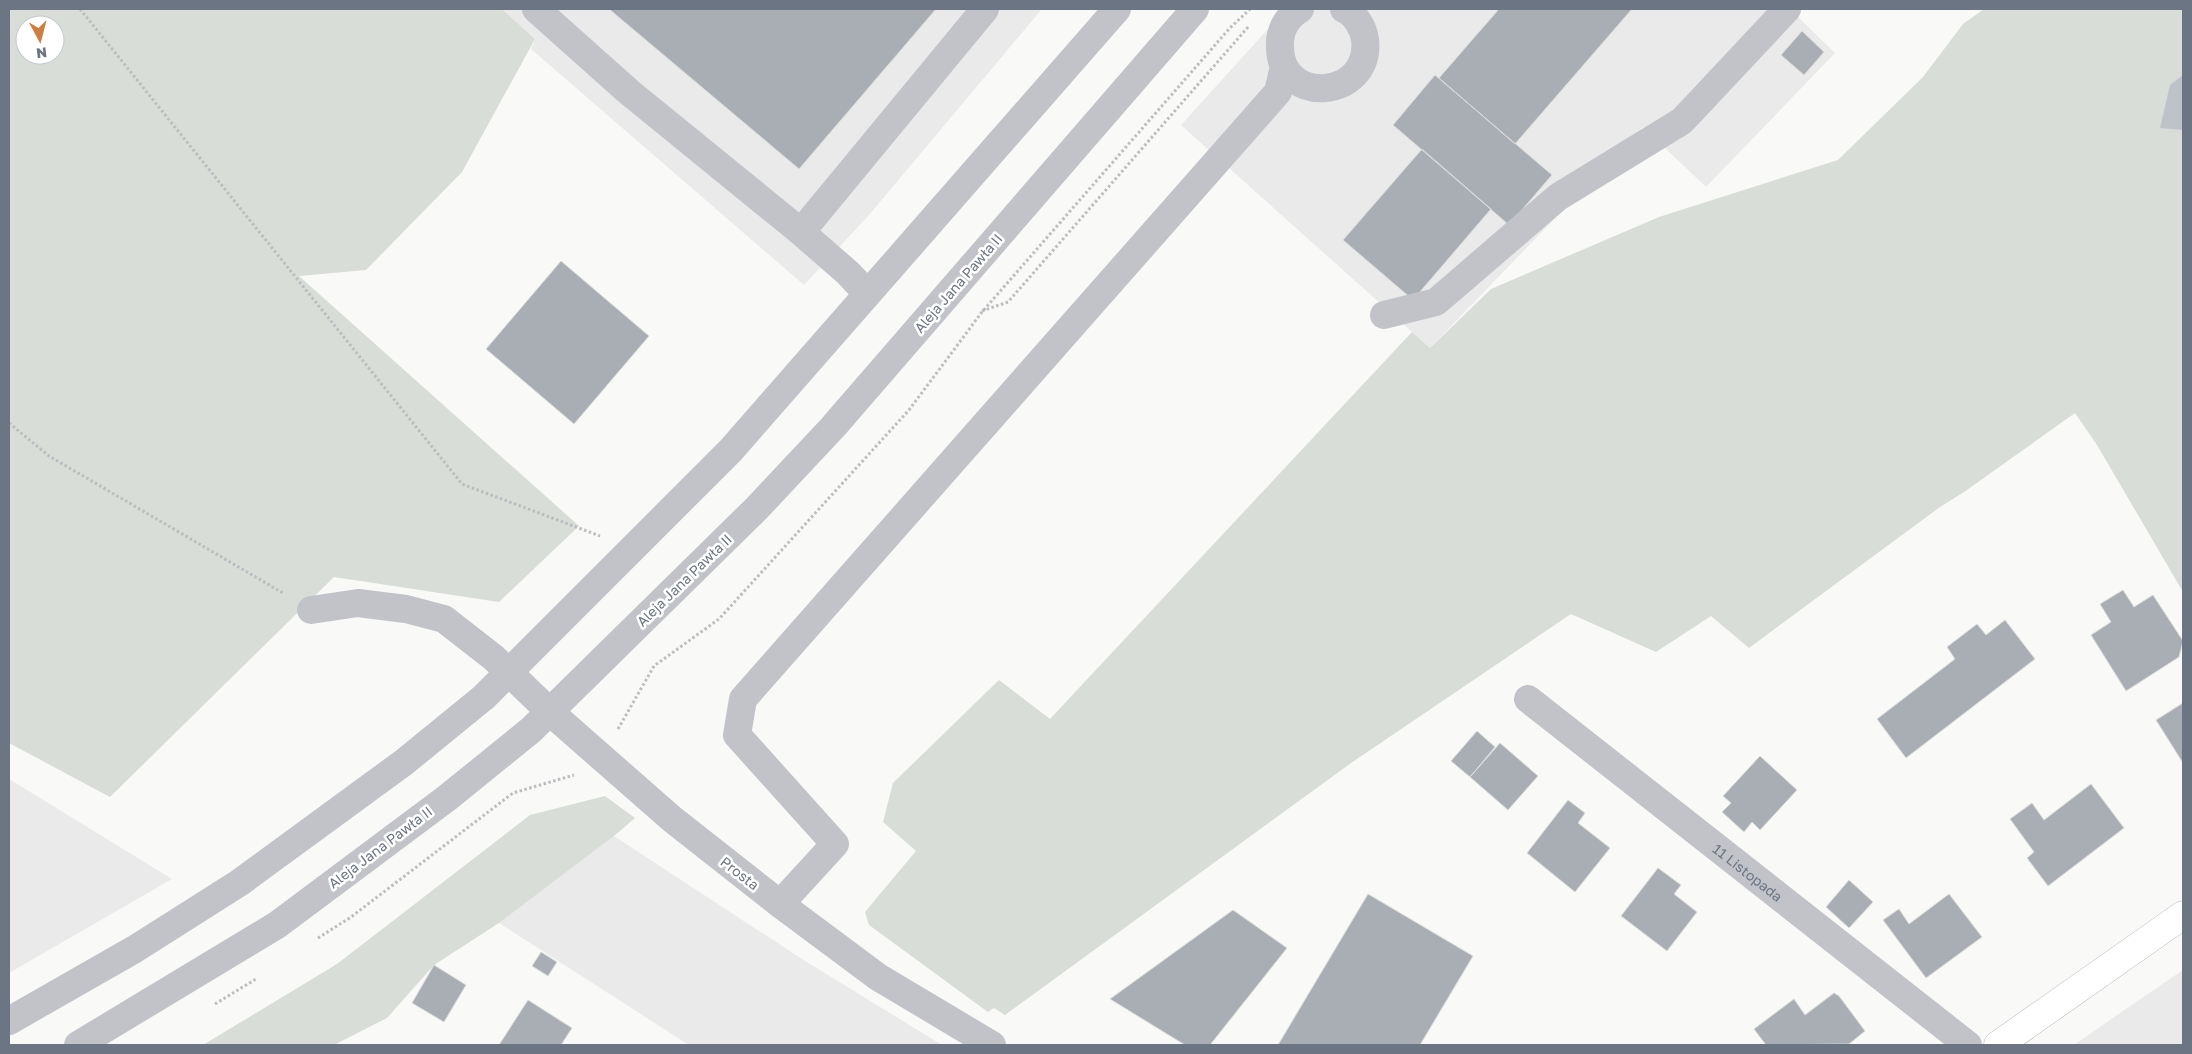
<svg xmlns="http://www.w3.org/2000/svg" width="2192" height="1054" viewBox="0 0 2192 1054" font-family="'Golos Text',sans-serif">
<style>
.built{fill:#eaeaea}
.green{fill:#d8ddd7;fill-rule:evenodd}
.water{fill:#bdc3c9}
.building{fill:#a9aeb5;stroke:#dbdbd9}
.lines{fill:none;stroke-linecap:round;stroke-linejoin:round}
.major-casing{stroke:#b3b6ba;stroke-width:29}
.path{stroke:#bbbdc0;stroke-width:3;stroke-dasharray:2.5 2.5;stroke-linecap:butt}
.minor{stroke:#c1c3c8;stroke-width:28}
.major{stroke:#fff;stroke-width:28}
.labels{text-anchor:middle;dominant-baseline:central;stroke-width:5;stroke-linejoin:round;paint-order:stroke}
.street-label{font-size:14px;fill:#6c7584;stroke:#fff}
</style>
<rect width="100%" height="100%" fill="#f9f9f7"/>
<!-- built -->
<path class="built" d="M502,9H1042L869,215L804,285L531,49L535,39Z
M1286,9H1797L1794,13L1835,53L1706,187L1643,127L1430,348L1181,125Z
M9,779L172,879L9,973Z
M614,836L802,959L942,1045H689L499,923Z
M2183,970V1045H2074L2136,1002Z"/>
<!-- green -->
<path class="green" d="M9,9H502L535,39L462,172L366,270L299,276L579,526L499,602L334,577L110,797L9,743ZM25,25H55V55H25Z
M1984,9H2183V592L2097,445L2075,413L1964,492L1940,507L1749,648L1711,616L1656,652L1571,614L1351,763L1005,1015L994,1008L988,1012L869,925L865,912L916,851L883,822L893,783L999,680L1050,719L1412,332L1430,348L1491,289L1659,217L1838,160L1923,77L1963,24Z
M605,796L635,818L614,836L499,923L434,965L387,1018L334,1045H203L337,964L530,815Z"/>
<!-- water -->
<path class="water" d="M2183,75V130L2160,128L2170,85Z"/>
<!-- building -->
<path class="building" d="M609,9H936L799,169Z
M1499,9H1632L1515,144L1439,78Z
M1802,31L1824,52L1804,75L1781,55Z
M1435,75L1552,175L1509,225L1393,125Z
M1422,149L1491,209L1413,300L1343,240Z
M561,261L649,336L574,424L486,349Z
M2123,590L2134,607L2153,595L2183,641L2179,657L2126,691L2091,635L2111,622L2100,604Z
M2005,620L2035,659L1906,758L1877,719L1955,659L1947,647L1977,624L1986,635Z
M2183,703V763L2156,720Z
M1477,731L1495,747L1470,777L1451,761Z
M1500,743L1538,776L1508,810L1470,777Z
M1760,756L1797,790L1760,830L1752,822L1744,832L1722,812L1731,803L1723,796Z
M2091,784L2124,828L2048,886L2027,858L2034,852L2010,819L2032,803L2044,820Z
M1568,800L1585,813L1578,823L1610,848L1575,892L1527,853Z
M1658,868L1681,885L1674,894L1697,912L1667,951L1621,916Z
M1849,880L1873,902L1849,928L1826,907Z
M1368,894L1473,956L1420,1045H1278Z
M1949,894L1982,937L1926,978L1883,920L1899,909L1909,924Z
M1233,910L1287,948L1210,1045H1185L1110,999Z
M541,952L557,962L548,976L532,966Z
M434,965L466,985L444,1022L412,1003Z
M1834,993L1839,996L1865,1031L1849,1044L1766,1045L1754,1029L1794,999L1805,1015Z
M528,1000L572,1028L561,1045H499Z"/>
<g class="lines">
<defs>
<path id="major" d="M1998,1045L2183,915"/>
</defs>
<!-- major casing -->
<use href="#major" class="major-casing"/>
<!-- path -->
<path class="path" d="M80,9L462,484L600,536
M982,311L1008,302L1249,26
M9,423L49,456L283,593
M618,729L654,666L719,619L909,410L982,312L1229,29L1250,9
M318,938L351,917L513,793L574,775
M215,1004L256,979"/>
<!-- minor -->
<g class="minor">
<path d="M536,9L629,92L801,232"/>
<path d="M1300,9C1287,17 1279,31 1280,47C1280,106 1372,100 1365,39C1363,27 1355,14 1344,9"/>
<path d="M867,293L848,273L801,232L985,9"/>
<path d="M1384,315L1436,302L1558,197L1682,121L1787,9"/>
<path d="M311,610L358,603L406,609L444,619L494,658L550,712L672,819L780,904L878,977L992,1045"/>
<path id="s1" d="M1528,699L1968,1045"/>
<path d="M780,904L835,844L737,735L743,699L1278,92L1284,67"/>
<path d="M9,1021L135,949L239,883L403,763L484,697L731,450L1117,9"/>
<path d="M78,1045L277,925L447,798L531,730L757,508L833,427L1195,9"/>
</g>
<!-- major -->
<use href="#major" class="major"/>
</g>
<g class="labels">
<!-- street labels -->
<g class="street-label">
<text transform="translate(958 283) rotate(-49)">Aleja Jana Pawła II</text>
<text transform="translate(684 580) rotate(-44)">Aleja Jana Pawła II</text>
<text transform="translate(380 847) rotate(-37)">Aleja Jana Pawła II</text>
<text stroke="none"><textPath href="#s1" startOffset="280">11 Listopada</textPath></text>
<text transform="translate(740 873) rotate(38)">Prosta</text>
</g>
</g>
<!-- border -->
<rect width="2192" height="1054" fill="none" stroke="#6c7584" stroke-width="20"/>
<!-- north arrow -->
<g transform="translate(40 40) rotate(173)"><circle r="24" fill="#ffffff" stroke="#c4c8ce"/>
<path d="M0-4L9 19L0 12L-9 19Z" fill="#cf7e41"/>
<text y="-8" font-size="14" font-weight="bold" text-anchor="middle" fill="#6c7584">N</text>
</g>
</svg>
